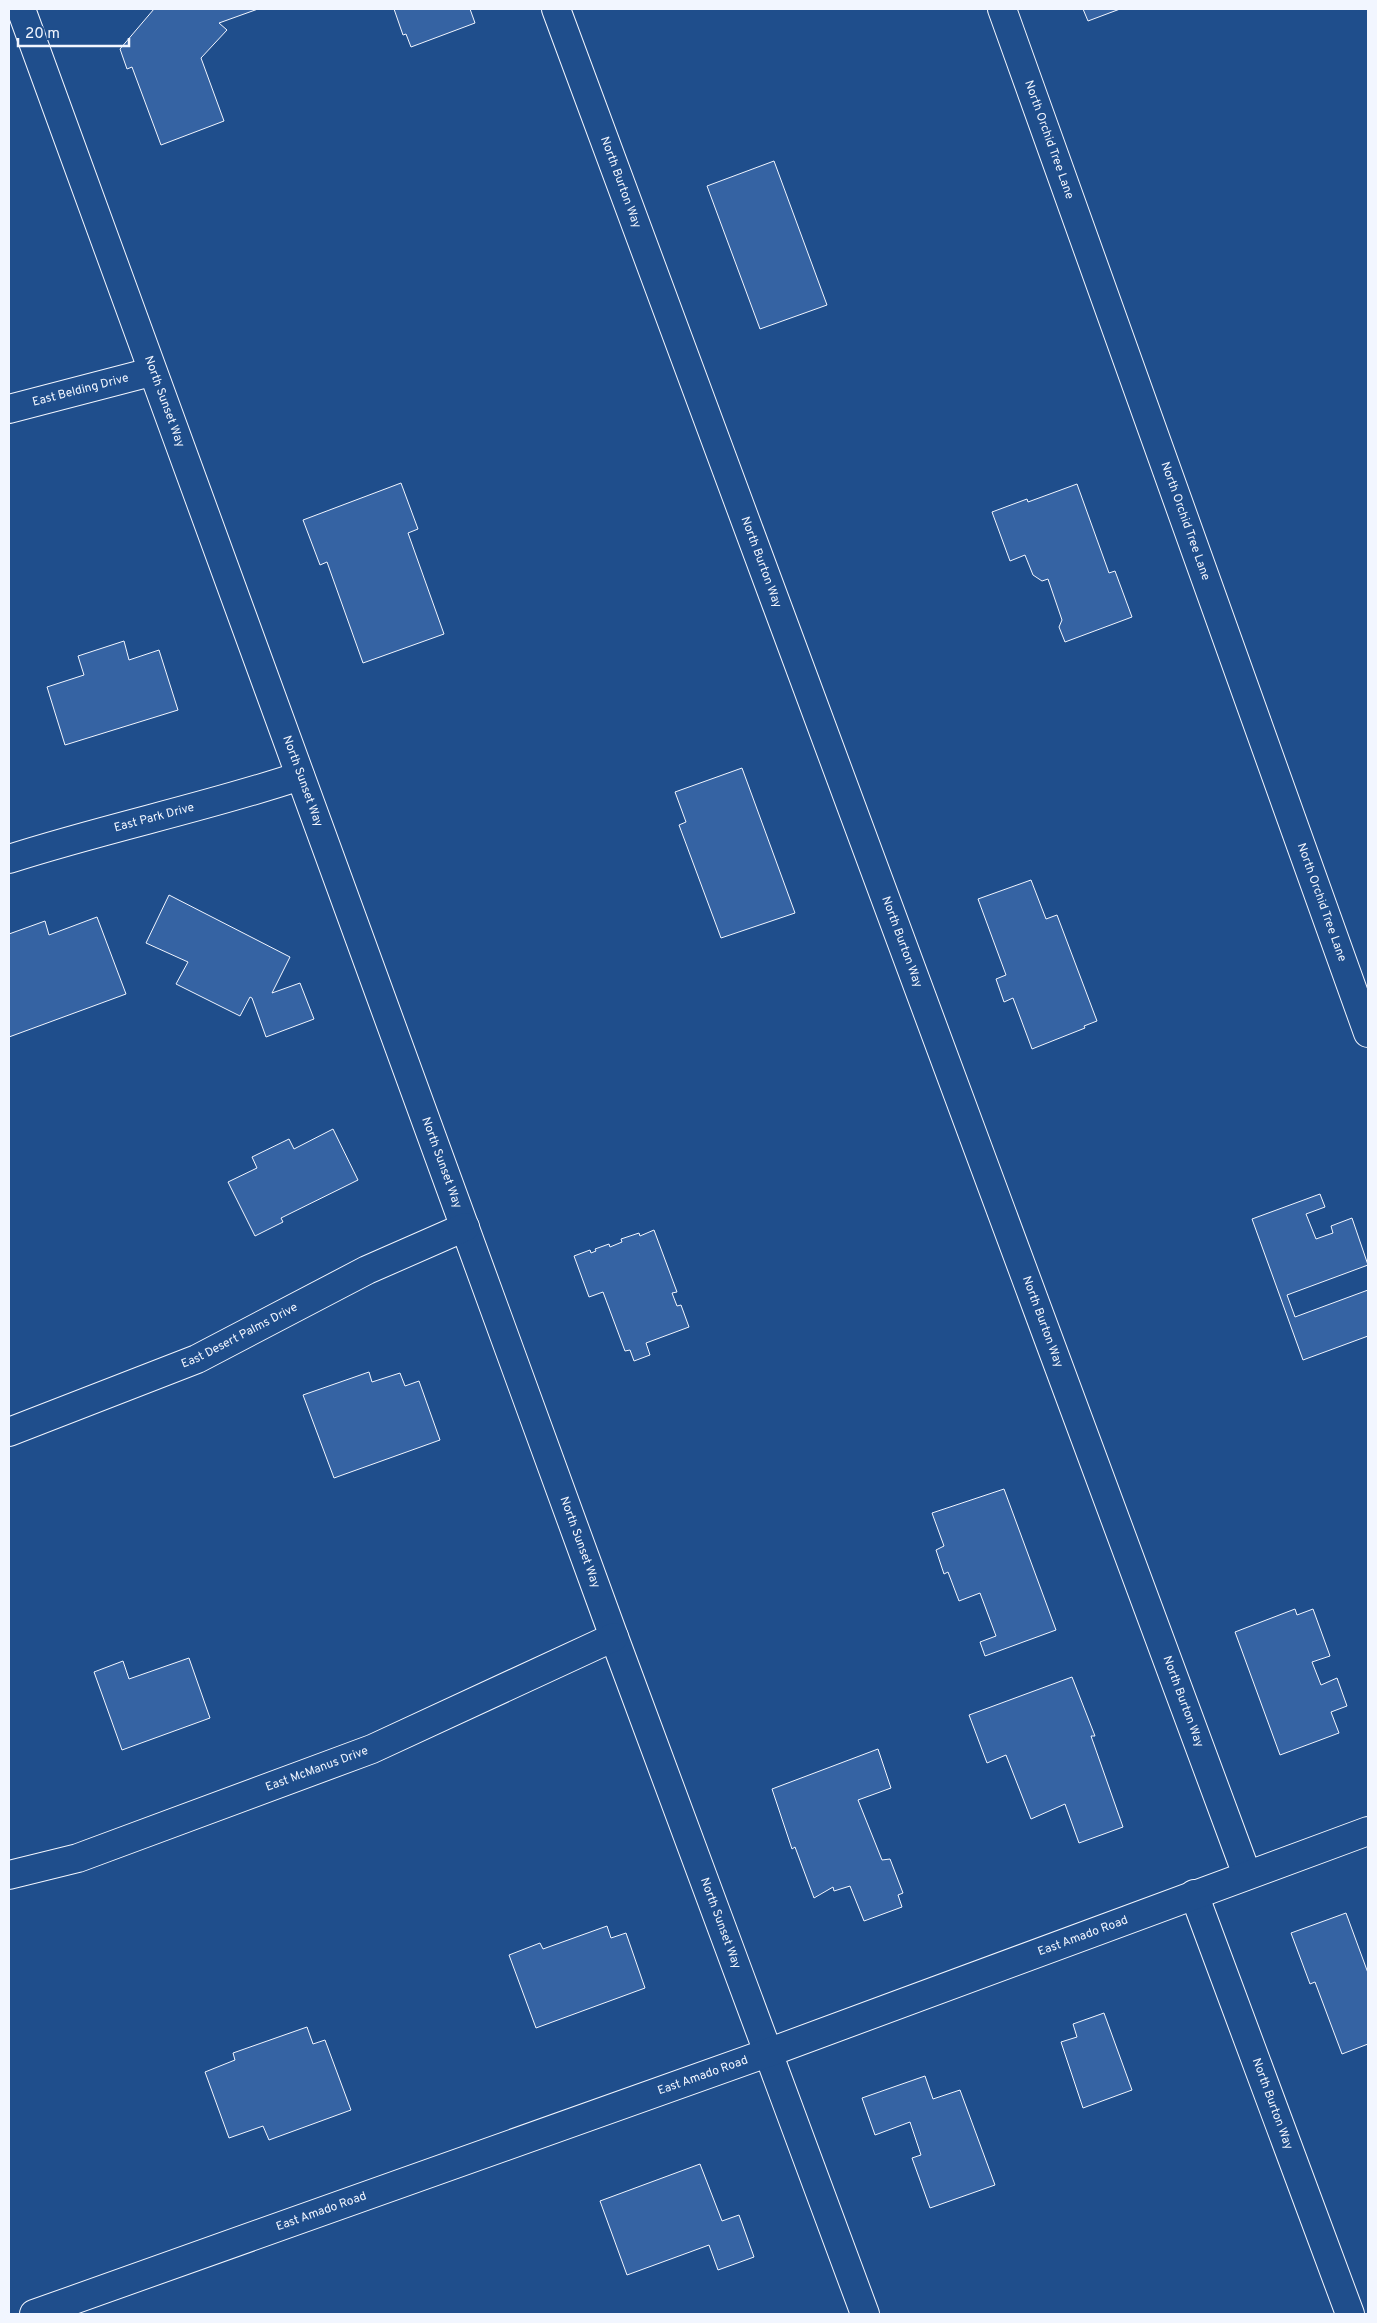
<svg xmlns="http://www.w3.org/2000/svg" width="1377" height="2323" viewBox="0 0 1377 2323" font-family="Overpass,sans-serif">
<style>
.building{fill:#3563a3;stroke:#f2f6ff}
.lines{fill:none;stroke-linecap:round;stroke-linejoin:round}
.street-casing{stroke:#f2f6ff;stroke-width:30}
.street{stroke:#1f4e8c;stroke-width:28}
.labels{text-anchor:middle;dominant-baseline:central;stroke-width:4;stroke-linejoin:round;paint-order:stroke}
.street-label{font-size:12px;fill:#f2f6ff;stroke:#1f4e8c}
</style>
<rect width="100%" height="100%" fill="#1f4e8c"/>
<!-- building -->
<path class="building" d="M154,9H258L219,23L227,30L201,58L224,121L161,145L132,67L127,69L120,49Z
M394,9H470L475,23L411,47L406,34L403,35Z
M1083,9H1120L1088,21Z
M774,161L827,305L760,329L707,186Z
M401,483L418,529L408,533L444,634L363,663L327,562L320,565L303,520Z
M1077,484L1109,573L1115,571L1132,617L1065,642L1059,627L1062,620L1048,579L1042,581L1033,575L1025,555L1010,561L992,512L1027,499L1028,502Z
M124,641L129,660L159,650L178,710L65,745L47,687L84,675L78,656Z
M742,768L795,913L721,938L679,825L686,822L675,792Z
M1031,880L1046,919L1057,915L1097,1021L1084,1026L1085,1028L1032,1049L1013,998L1004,1002L996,979L1006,975L978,899Z
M169,895L290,957L272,993L300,983L314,1019L266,1037L252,998L250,997L240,1016L176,984L188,962L146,943Z
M97,917L126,994L9,1037V934L45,921L49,935Z
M333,1129L358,1180L281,1218L283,1222L255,1236L228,1182L257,1168L252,1157L289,1139L294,1149Z
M1320,1194L1325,1207L1306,1214L1316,1239L1333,1233L1331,1226L1352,1218L1368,1265L1287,1295L1295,1317L1368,1290V1336L1303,1360L1252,1219Z
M654,1230L677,1292L672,1293L677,1306L681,1305L689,1327L646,1343L650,1355L634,1361L630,1350L625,1351L603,1292L589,1297L574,1256L590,1250L591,1253L596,1251L595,1249L609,1244L610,1247L622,1242L621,1239L639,1233L640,1236Z
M369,1372L372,1382L400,1373L405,1386L419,1381L440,1440L334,1478L303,1395Z
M1004,1489L1056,1630L985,1656L980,1642L996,1636L980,1593L959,1601L948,1572L944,1574L936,1550L944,1546L932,1513Z
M1295,1609L1297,1615L1313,1609L1330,1656L1312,1662L1321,1685L1337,1678L1347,1706L1331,1712L1339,1733L1280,1755L1235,1632Z
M189,1658L210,1718L122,1750L94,1672L123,1661L129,1679Z
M1072,1677L1095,1736H1091L1123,1827L1079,1843L1065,1804L1031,1819L1006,1755L987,1763L969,1715Z
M878,1749L891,1788L858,1800L882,1860L890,1859L903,1893L898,1895L902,1907L864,1921L850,1886L834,1891L833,1887L814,1898L795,1847L792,1849L772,1789Z
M1346,1913L1368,1973V2044L1342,2054L1315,1982L1310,1984L1291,1933Z
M607,1926L611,1938L626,1933L645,1988L536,2028L509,1955L540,1943L543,1949Z
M1104,2013L1132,2090L1083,2108L1061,2042L1077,2037L1073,2024Z
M307,2027L313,2044L325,2040L351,2110L269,2140L263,2126L229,2138L205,2072L235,2060L233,2053Z
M925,2076L933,2099L960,2090L995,2185L930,2208L912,2158L921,2155L910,2122L875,2135L862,2098Z
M700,2164L722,2221L739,2215L754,2257L718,2270L709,2245L627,2275L600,2201Z"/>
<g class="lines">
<defs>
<g id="street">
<path id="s1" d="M21,9L614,1637L865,2314"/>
<path id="s2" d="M556,9L1247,1875"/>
<path id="s3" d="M1002,9L1368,1033"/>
<path id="s4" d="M9,409L151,372"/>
<path id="s5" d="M9,859C105,828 204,808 300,776"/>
<path id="s6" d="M9,1432L197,1359L367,1270L465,1227"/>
<path id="s7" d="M9,1875L78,1858L372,1749L614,1637"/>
<path id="s8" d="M1194,1894L1350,2314"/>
<path id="s9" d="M34,2314L770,2052L1368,1831"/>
</g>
</defs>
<!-- street casing -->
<use href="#street" class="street-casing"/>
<!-- street -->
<use href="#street" class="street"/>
</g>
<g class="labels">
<!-- street labels -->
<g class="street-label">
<text stroke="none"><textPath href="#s3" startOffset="139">North Orchid Tree Lane</textPath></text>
<text stroke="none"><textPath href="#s2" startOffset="185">North Burton Way</textPath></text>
<text stroke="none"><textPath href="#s4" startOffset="74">East Belding Drive</textPath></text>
<text stroke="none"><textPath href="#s1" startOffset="418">North Sunset Way</textPath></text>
<text stroke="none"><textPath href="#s3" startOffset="544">North Orchid Tree Lane</textPath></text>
<text stroke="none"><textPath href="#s2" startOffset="590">North Burton Way</textPath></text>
<text stroke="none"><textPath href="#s1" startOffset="822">North Sunset Way</textPath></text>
<text stroke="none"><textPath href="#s5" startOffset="151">East Park Drive</textPath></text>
<text stroke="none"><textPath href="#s3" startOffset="949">North Orchid Tree Lane</textPath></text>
<text stroke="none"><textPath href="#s2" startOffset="995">North Burton Way</textPath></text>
<text stroke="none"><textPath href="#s1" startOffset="1228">North Sunset Way</textPath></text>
<text stroke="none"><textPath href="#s2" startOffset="1400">North Burton Way</textPath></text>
<text stroke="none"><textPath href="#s6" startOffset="250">East Desert Palms Drive</textPath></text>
<text stroke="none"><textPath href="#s1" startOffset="1632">North Sunset Way</textPath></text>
<text stroke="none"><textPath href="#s2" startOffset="1805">North Burton Way</textPath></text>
<text stroke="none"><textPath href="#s7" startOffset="326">East McManus Drive</textPath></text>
<text stroke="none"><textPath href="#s1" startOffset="2038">North Sunset Way</textPath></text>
<text stroke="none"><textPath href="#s9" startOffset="1115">East Amado Road</textPath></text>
<text stroke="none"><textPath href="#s9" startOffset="710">East Amado Road</textPath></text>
<text stroke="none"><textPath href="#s8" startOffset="224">North Burton Way</textPath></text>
<text stroke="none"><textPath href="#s9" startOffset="305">East Amado Road</textPath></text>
</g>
</g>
<!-- border -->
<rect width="1377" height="2323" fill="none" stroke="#f2f6ff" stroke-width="20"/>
<!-- scale -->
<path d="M18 38v8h111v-8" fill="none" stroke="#f2f6ff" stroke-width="2.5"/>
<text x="25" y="38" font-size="15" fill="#f2f6ff" stroke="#1f4e8c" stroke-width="4" paint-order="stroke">20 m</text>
</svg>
